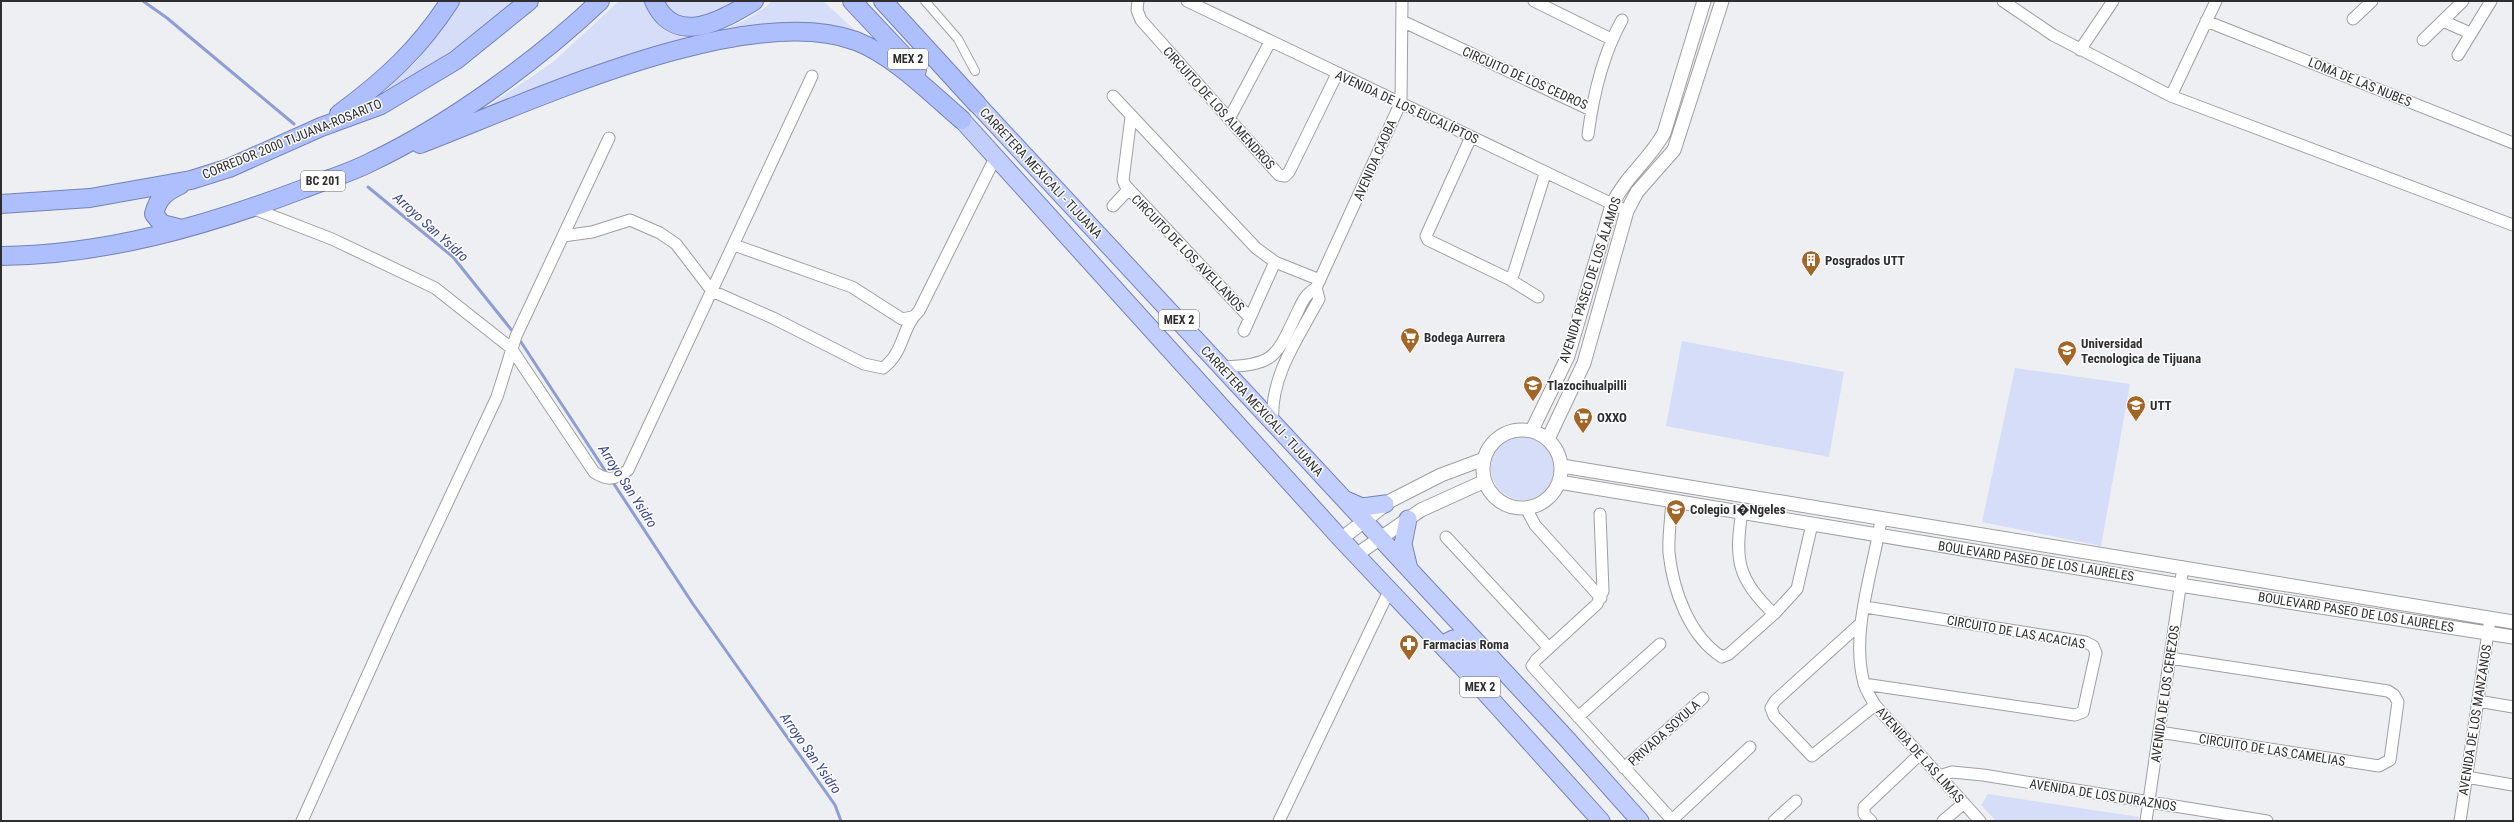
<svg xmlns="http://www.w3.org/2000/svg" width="2514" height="822" viewBox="0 0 2514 822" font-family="'Roboto Condensed',sans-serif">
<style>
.green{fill:#d5ddf8}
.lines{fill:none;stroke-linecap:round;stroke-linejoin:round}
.stream{stroke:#8e9dd2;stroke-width:3}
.pedestrian-casing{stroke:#9e9fa2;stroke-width:10}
.minor-casing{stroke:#9e9fa2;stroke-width:13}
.tertiary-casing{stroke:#9e9fa2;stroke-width:15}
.primary-casing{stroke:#7482b6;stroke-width:19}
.trunk-casing{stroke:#7482b6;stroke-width:20}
.pedestrian{stroke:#fff;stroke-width:8}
.minor{stroke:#fff;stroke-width:11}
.tertiary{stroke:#fff;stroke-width:13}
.primary{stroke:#c2cffe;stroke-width:17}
.trunk{stroke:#aebffe;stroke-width:18}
.labels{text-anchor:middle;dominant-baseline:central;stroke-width:3;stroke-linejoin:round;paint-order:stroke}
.shield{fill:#fff;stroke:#6d6d6e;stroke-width:1}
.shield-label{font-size:12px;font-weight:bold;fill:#2e2e30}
.street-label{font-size:13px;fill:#2e2e30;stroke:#fff}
.poi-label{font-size:13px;font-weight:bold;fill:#2e2e30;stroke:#fff;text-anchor:start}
.water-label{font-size:14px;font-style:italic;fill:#3a4789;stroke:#fff}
</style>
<rect width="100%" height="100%" fill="#eeeff2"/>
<!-- green -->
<path class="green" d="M461,1H518C475,34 432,67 384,91L417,61Z
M619,1H644C660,44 693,43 730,27C745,21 760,13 772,1H823L871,45L769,26L471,118L553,62Z
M661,1H744L700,21H676Z
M1682,341L1844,372L1829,457L1666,426Z
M2015,368L2130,384L2101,546L1982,522Z
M1491 468a32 32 0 1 1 64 0a32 32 0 1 1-64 0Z
M1988,794L2139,817L2138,821H1996L1981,805Z"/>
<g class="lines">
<!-- stream -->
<path class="stream" d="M143,1L167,18L294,124
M368,187L453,257L514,333
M519,339L608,475
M612,481L693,604L835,805L841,821"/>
<defs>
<path id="pedestrian" d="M925,1L958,39L975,71"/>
<path id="minor" d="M1138,1L1137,10L1141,20L1279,175L1285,176L1289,172L1337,74
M1187,1L1627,211
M1534,1L1611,39
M2003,1L2053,35L2171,96L2513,225
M2353,19L2372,1
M1402,21L1591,110
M2206,21L2513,143
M2443,21L2470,33
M2423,40L2463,1
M2080,50L2113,1
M2458,55L2491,1
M1113,96L1256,248L1275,262L1320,280
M2171,96L2216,1
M1131,117L1123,180L1125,185L1249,317
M1229,119L1270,42
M1588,135C1593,96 1603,54 1622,20
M1471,137L1426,236L1428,240L1509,279L1538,297
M1113,206L1128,190
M252,208L332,239L435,288L511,348L594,472C607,481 615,480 628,470L812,76
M563,236L592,232L630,220L660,233L676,244L712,291L773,318L864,364L883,368C905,352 901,327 919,311L995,158
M734,245L852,287L902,319L912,317
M1509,279L1513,275L1545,174
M1316,288L1401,102L1402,1
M1244,331L1275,262
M1222,367C1277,365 1276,356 1298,311C1303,300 1306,294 1316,288
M1273,423C1269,378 1298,338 1319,299L1316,288
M1672,501C1671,518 1668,536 1669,553C1673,590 1689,636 1722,657L1729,654L1774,614L1797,589L1812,524
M1526,508L1535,525L1601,598
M1742,512C1734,560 1738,580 1774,614
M1600,514L1603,591L1597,604L1536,660L1532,666L1673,821
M1881,520C1873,571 1850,633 1864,683C1866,691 1871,698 1875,705L1980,821
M1446,537L1549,648
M1861,623L1775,701L1771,708L1774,716L1812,756L1875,705
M1864,684L2075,715L2083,712L2096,653L2093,646L2085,642L1865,607
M2478,701L2513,707
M1578,717L1660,644
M2159,732L2379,766L2390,760L2398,702L2394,695L2388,691L2170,658
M1624,768L1703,698
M1939,776L1952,772L1983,775L2267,821
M2466,777L2513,785
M1672,820L1750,747
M302,821L395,614L497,397L516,336L609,138
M1279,821L1389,591
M1774,821L1796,801
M1871,821L1864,814V807L1919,755
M1943,821L1964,803
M2146,821L2183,567
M2460,821L2490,619"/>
<path id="tertiary" d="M1483 469a39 39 0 1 1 78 0a39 39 0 1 1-78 0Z
M1532,430L1568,356L1612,205C1625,177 1650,159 1664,133L1704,1
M1548,439L1584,363L1627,211L1637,192L1674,150L1722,1
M1562,466L2513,622
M1559,482L2180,585L2513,637
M1341,539L1390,501L1441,475L1484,459
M1356,555L1421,510L1485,481"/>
<path id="primary" d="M977,104L1566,738L1640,821
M962,120L1341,539L1462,667L1601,821
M1346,500L1362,507L1385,504
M1408,519L1403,544L1409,569
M1441,645L1453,639L1459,641L1490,673"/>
<path id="trunk" d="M654,1C675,48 723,20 754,1
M852,1L917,70
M883,1L977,104
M339,114C385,80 419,49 450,1
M420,144C528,103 745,0 856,41C896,57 929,92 962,120
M180,185C165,192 158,198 154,214L162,224L182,229
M1,204L90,198L191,180L229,168L321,127L381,105L456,60L529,1
M1,256C105,255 206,226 303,189C325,180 350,173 371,162C449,125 538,60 600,1"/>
</defs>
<!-- pedestrian casing -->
<use href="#pedestrian" class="pedestrian-casing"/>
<!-- minor casing -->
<use href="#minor" class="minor-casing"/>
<!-- tertiary casing -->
<use href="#tertiary" class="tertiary-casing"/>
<!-- primary casing -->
<use href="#primary" class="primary-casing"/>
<!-- trunk casing -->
<use href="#trunk" class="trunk-casing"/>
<!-- pedestrian -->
<use href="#pedestrian" class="pedestrian"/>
<!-- minor -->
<use href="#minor" class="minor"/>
<!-- tertiary -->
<use href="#tertiary" class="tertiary"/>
<!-- primary -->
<use href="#primary" class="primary"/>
<!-- trunk -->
<use href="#trunk" class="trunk"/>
</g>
<!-- icons -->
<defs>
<symbol id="building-pin" viewBox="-11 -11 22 30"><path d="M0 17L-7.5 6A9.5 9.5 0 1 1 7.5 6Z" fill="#a26629" stroke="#fff"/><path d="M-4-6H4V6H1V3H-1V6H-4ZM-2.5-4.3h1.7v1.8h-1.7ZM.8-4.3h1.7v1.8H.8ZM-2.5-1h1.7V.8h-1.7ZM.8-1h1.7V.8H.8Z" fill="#fff"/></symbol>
<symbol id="supermarket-pin" viewBox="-11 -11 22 30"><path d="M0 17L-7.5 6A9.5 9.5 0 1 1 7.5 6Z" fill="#a26629" stroke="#fff"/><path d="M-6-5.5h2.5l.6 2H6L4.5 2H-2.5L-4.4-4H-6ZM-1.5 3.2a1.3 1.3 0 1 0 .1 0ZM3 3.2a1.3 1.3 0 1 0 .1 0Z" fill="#fff"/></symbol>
<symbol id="university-pin" viewBox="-11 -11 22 30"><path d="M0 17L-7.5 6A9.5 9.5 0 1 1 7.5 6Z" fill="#a26629" stroke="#fff"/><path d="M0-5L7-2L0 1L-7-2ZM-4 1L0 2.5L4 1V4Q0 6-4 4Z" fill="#fff"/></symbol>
<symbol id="school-pin" viewBox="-11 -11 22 30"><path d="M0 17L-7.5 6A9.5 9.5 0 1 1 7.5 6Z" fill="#a26629" stroke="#fff"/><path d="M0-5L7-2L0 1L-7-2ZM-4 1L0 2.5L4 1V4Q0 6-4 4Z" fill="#fff"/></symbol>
<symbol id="pharmacy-pin" viewBox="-11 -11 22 30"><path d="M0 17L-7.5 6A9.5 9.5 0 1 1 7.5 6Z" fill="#a26629" stroke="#fff"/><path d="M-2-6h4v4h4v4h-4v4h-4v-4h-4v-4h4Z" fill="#fff"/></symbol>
</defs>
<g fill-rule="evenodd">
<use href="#building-pin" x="1800" y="249" width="22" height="30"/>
<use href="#supermarket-pin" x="1399" y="326" width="22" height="30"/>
<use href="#university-pin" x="2056" y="339" width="22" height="30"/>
<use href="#school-pin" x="1522" y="374" width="22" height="30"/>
<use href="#school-pin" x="2125" y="394" width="22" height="30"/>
<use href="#supermarket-pin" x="1572" y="406" width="22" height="30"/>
<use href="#school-pin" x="1665" y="498" width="22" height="30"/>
<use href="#pharmacy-pin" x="1398" y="633" width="22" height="30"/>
</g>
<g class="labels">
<!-- shield labels -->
<g class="shield">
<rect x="888" y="49" width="40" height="20" rx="3"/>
<rect x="301" y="171" width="44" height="20" rx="3"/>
<rect x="1159" y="310" width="40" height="20" rx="3"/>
<rect x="1460" y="677" width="40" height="20" rx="3"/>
</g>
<g class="shield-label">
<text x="908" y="59">MEX 2</text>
<text x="323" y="181">BC 201</text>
<text x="1179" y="320">MEX 2</text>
<text x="1480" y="687">MEX 2</text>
</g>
<!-- street labels -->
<g class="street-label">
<text transform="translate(1525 78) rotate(24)">CIRCUITO DE LOS CEDROS</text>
<text transform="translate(2360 82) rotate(22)">LOMA DE LAS NUBES</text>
<text transform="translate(1407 107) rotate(25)">AVENIDA DE LOS EUCALÍPTOS</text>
<text transform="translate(1219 108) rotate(48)">CIRCUITO DE LOS ALMENDROS</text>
<text transform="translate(292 139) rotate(-22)">CORREDOR 2000 TIJUANA-ROSARITO</text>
<text transform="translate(1375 160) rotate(-66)">AVENIDA CAOBA</text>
<text transform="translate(1041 173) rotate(47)">CARRETERA MEXICALI - TIJUANA</text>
<text transform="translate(1188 253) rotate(46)">CIRCUITO DE LOS AVELLANOS</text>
<text transform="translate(1590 280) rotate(-72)">AVENIDA PASEO DE LOS ÁLAMOS</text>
<text transform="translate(1262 411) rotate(47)">CARRETERA MEXICALI - TIJUANA</text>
<text transform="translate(2036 561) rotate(9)">BOULEVARD PASEO DE LOS LAURELES</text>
<text transform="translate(2356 612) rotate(9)">BOULEVARD PASEO DE LOS LAURELES</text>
<text transform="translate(2016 632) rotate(10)">CIRCUITO DE LAS ACACIAS</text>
<text transform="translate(2165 694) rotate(-82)">AVENIDA DE LOS CEREZOS</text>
<text transform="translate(2475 720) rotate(-81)">AVENIDA DE LOS MANZANOS</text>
<text transform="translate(1664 733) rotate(-42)">PRIVADA SOYULA</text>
<text transform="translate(2272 750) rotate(9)">CIRCUITO DE LAS CAMELIAS</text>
<text transform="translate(1920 755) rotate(48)">AVENIDA DE LAS LIMAS</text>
<text transform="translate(2103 795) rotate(9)">AVENIDA DE LOS DURAZNOS</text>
</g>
<!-- poi labels -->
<g class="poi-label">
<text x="1825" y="260">Posgrados UTT</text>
<text x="1424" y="337">Bodega Aurrera</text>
<text x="2081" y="343">Universidad<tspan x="2081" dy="15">Tecnologica de Tijuana</tspan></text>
<text x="1547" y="385">Tlazocihualpilli</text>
<text x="2150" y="405">UTT</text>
<text x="1597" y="417">OXXO</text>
<text x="1690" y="509">Colegio I�Ngeles</text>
<text x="1423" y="644">Farmacias Roma</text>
</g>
<!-- water labels -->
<g class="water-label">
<text transform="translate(431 227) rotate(42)">Arroyo San Ysidro</text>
<text transform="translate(628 486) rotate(57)">Arroyo San Ysidro</text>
<text transform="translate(811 753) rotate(55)">Arroyo San Ysidro</text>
</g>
</g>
<!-- border -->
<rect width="2514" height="822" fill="none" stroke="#2e2e30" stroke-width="4"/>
</svg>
